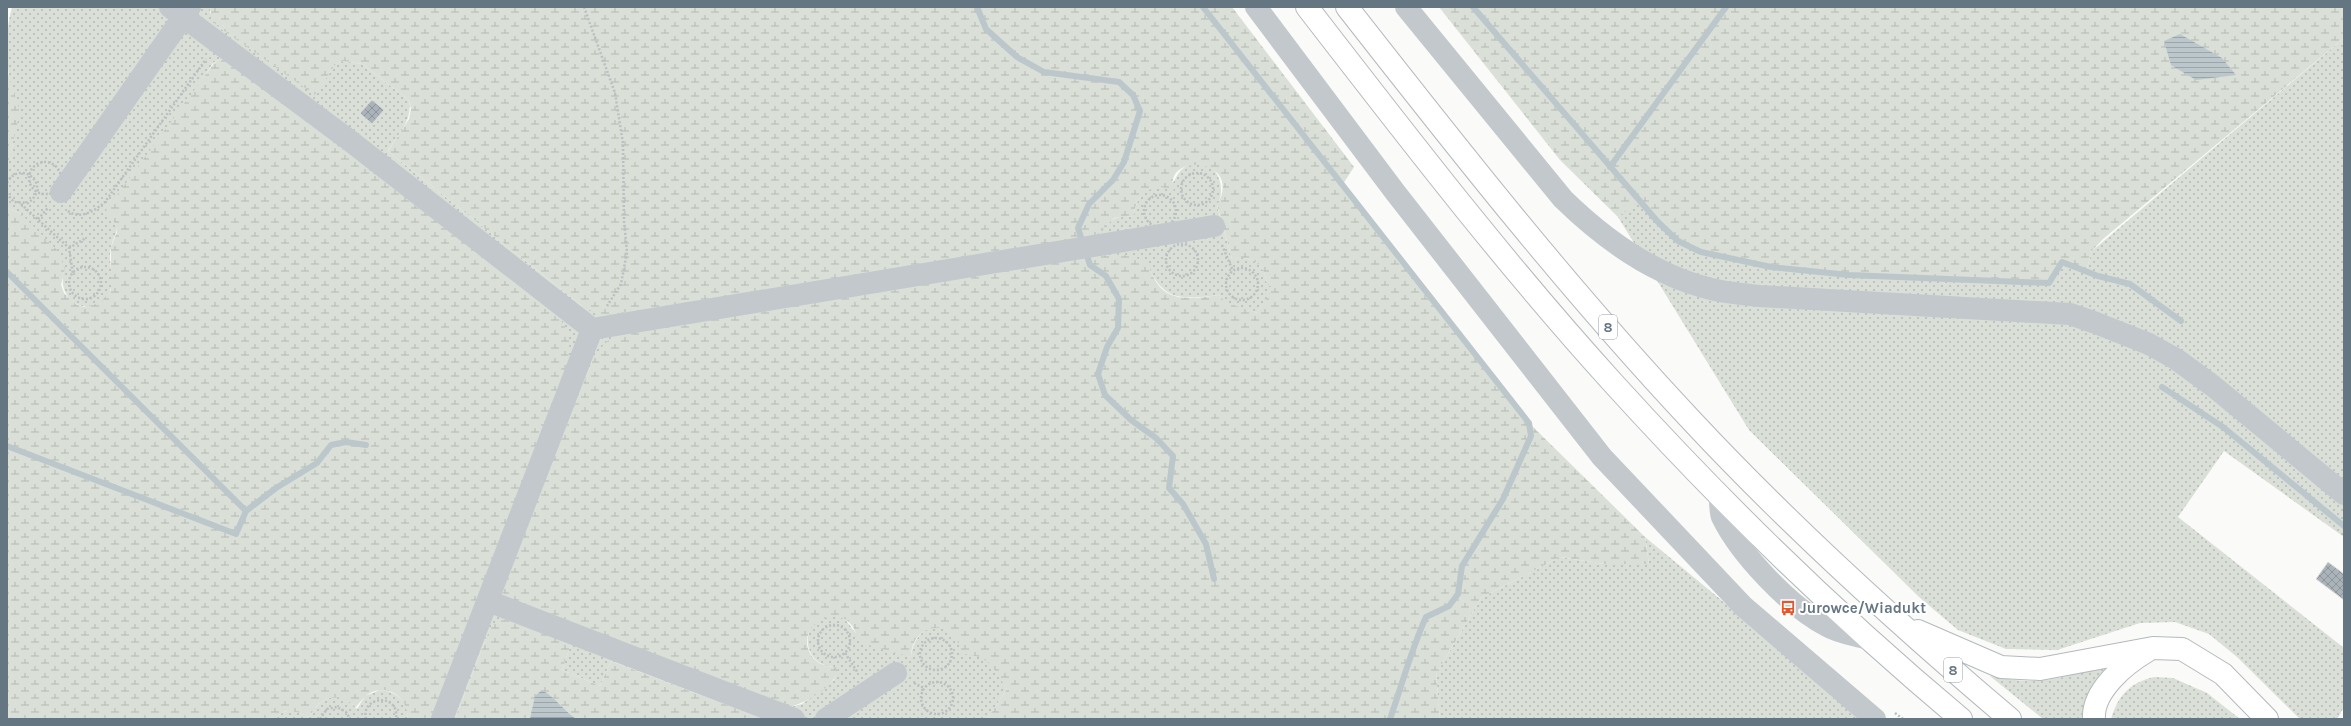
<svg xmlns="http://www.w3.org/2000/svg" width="2351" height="726" viewBox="0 0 2351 726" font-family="Karla,sans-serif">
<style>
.green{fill:url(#green-dots)}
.wetland{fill:url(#wetland-marsh)}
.water{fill:url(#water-rules)}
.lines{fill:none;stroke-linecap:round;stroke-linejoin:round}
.stream{stroke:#bbc7cb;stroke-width:6}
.building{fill:url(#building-cross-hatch);stroke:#dcdcda}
.highway-casing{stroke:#b4b9bd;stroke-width:24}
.path{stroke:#bbbfc2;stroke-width:2.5;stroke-dasharray:2 2;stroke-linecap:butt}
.minor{stroke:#c3c8cc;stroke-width:22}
.highway{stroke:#fff;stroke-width:22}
.labels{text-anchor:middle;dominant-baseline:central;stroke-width:4;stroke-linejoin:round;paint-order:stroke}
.shield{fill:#fff;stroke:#939fa8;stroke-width:1}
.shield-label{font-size:14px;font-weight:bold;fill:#657683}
.poi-label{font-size:15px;font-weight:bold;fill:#657683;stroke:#fff;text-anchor:start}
</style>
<defs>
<pattern id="green-dots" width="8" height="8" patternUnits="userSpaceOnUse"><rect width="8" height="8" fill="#dadfd7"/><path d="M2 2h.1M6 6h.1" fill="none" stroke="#b4b9b4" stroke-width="1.8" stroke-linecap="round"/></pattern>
<pattern id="wetland-marsh" width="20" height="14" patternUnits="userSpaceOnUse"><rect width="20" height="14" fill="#dadfd7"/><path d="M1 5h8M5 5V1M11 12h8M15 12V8" fill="none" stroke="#b4b9b4"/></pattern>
<pattern id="water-rules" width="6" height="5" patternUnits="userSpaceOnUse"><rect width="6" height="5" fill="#bbc7cb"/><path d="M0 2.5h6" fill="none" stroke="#9ca6aa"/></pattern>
<pattern id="building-cross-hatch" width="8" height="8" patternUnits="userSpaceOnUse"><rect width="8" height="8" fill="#aab3b9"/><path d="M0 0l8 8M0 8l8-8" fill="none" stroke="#8e969c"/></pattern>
</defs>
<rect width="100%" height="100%" fill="#fafaf8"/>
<!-- green -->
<path class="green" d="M12,7H211L210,12L217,26L315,94L335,65L343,61L362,64L409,100C413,121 398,134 388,151L582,306L1104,228C1111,216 1121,217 1134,216C1135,202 1142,189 1157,187C1161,187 1165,188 1169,186C1176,183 1176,171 1187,166C1213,153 1229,184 1217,206L1232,259C1251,255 1265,264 1267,284L1274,288L1257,313C1242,305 1231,311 1219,295C1185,299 1165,303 1149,268L592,362L576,403L790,707L802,704L834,680L838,667C801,669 797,620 831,616C847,615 848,625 857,634C863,640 901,653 911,657C913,637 928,618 950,632C956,636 957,642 962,647C969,654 978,653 986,659C994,665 1001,680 1007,689L987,719H764L611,661L600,686L562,670L571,644L488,633L455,719H432L227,61L220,59L213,63L112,216C121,234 114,232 111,248C107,261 116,277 110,291C98,322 52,304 65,268L21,214L7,208C7,195 5,181 7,168C9,158 13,148 13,138C14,95 0,48 12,7Z
M2344,38V537L2224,451L2178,517L2344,648V707L2337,719H2300L2237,657L2209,634L2175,622L2140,623L2057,650L2006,649L1958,630L1919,597L1749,430L1618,217L1639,200L2062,262L2086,271L2092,251Z
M1645,537L1863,717L1864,719H1440L1436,674L1481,598L1560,557L1604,564H1649Z
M2110,663C2094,680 2085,695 2083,719H2043L1990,676C2003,678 2017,681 2030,681C2058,681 2084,671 2110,663Z
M2154,677L2173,678L2207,693L2240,719H2111C2118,696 2129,683 2154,677Z
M380,690C396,691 410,702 407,719H276C285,705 297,713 310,717C319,696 342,689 357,709L365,696Z"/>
<!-- wetland -->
<path class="wetland" d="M211,7H1232L1354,167L1343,184L1529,423L1645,537L1649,564H1604L1560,557L1481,598L1436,674L1440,719H987L1007,689C993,668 990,655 961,654C957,618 912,620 911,657L858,642C852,595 791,622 811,655C818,665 827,667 838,667C839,684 806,703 790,707L504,598L502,591L510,567L592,362C600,348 606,340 620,333L1090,257C1106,255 1126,252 1141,260C1149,264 1151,273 1155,280C1168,304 1197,298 1219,295C1230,309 1243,305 1257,313L1273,288L1267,284C1265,264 1251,255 1232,259L1217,205C1245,157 1161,152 1174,191C1154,181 1135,193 1134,216L1114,218L1098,234L1089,238L601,316L582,306L388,151L409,119L411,109L409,100L362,64L343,61L335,65L315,95L217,26L211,19Z
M1439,7H2344V38L2103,239L2092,251L2086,271L2062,263L2049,283C1970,280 1891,279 1812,271C1768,267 1719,264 1680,241C1664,232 1651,214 1639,201L1618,217L1560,160Z
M220,59L227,61L553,311C571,330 572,342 566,367L432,719H407C410,700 390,684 372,692C365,695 361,701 356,707C339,691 319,696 310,717C297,713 285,705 276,719H7V208L21,214L57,250L65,268L61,285L64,293L76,304L84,307L100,303L111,290V247L117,232L115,223L106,210L214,63Z
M7,71L20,111L7,170Z
M501,620H511L571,644L562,670L600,686L611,661L764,719H455L488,633L494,623Z"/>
<!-- water -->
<path class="water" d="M2180,34L2222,58L2236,75L2196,80L2171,65L2164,41Z
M542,690C556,698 563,710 576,719H530L535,696Z"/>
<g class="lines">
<!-- stream -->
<path class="stream" d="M977,7L986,29L1017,57L1044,72L1119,82L1133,95L1140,111L1124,162L1113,180L1089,204L1078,228L1090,265L1106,276L1119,299L1118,328L1107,347L1098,374L1105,395L1131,420L1156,438L1173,456L1169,488L1183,504L1206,544L1214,579
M1203,7L1529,423L1531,436L1503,499L1462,566L1458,594L1449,606L1426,617C1411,650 1402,685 1390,719
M1473,7L1658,222L1678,241L1701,252L1771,267L1849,275L2049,283L2062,262L2098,276L2130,284L2181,321
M1610,167L1726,7
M7,272L246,511
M2162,387L2223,427L2344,526
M7,446L236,534L246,511L276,488L317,463L331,445L346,442L366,445"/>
</g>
<!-- building -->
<path class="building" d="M372,100L384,110L372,124L360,113Z
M2328,562L2344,574V600L2316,579Z"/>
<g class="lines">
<defs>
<path id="highway" d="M1307,7C1406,135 1505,264 1614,384C1722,503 1838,616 1961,719
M1347,7C1458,149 1569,290 1692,421C1791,527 1899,625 2010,719
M1918,631L2001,667L2040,669L2153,648L2182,649L2223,674L2267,719
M2094,719C2092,691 2125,664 2147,651"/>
</defs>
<!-- highway casing -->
<use href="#highway" class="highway-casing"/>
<!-- path -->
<path class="path" d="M584,7L615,93L623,143L624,221L627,252L621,284L607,306
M29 178a16 16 0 1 1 32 0a16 16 0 1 1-32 0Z
M1181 189a16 16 0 1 1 32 0a16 16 0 1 1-32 0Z
M7,183C20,158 53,185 28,203L14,202L7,194
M1144 211a16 16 0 1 1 32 0a16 16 0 1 1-32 0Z
M21,204L69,248L73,274
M68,211C80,220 95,211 105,202L206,59
M38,219L48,208
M1166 260a16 16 0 1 1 32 0a16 16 0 1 1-32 0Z
M1222,245L1233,271
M69,248L86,238
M69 283a16 16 0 1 1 32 0a16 16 0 1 1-32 0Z
M1226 284a16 16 0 1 1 32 0a16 16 0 1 1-32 0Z
M818 641a16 16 0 1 1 32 0a16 16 0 1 1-32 0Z
M920 654a16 16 0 1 1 32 0a16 16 0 1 1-32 0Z
M845,653L858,673
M921 698a16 16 0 1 1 32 0a16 16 0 1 1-32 0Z
M914,683L924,688
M1895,713L1903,719
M320,719L327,709L337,707L346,712L350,719
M366,719C360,696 400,692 396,719"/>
<!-- minor -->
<path class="minor" d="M170,7L349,140L592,329L1214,226
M1256,7L1395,192L1602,457L1743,606L1875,719
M1406,7L1563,199C1605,240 1653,275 1711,289C1727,293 1744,294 1759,296L2070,314L2096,323L2149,344L2176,359L2213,386L2344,494
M61,192L190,7
M1720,496C1720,502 1720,512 1722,517C1740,554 1790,607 1827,626C1839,633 1855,635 1868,639
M488,601L794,719
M442,719L592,329
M826,719L896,673"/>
<!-- highway -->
<use href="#highway" class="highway"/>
</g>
<!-- icons -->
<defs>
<symbol id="bus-bare" viewBox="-9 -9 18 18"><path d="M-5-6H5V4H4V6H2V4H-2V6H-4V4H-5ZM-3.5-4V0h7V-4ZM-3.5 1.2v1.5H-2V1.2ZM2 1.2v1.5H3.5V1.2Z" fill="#e4572e" stroke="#fff" stroke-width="2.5" paint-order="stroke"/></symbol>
</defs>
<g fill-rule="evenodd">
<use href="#bus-bare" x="1777" y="597" width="22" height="22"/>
</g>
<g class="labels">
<!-- shield labels -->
<g class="shield">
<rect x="1599" y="315" width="18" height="24" rx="3"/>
<rect x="1944" y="658" width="18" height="24" rx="3"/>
</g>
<g class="shield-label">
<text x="1608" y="327">8</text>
<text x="1953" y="670">8</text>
</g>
<!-- poi labels -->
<g class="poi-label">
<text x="1800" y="608">Jurowce/Wiadukt</text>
</g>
</g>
<!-- border -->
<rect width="2351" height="726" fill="none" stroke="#657683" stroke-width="16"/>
</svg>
